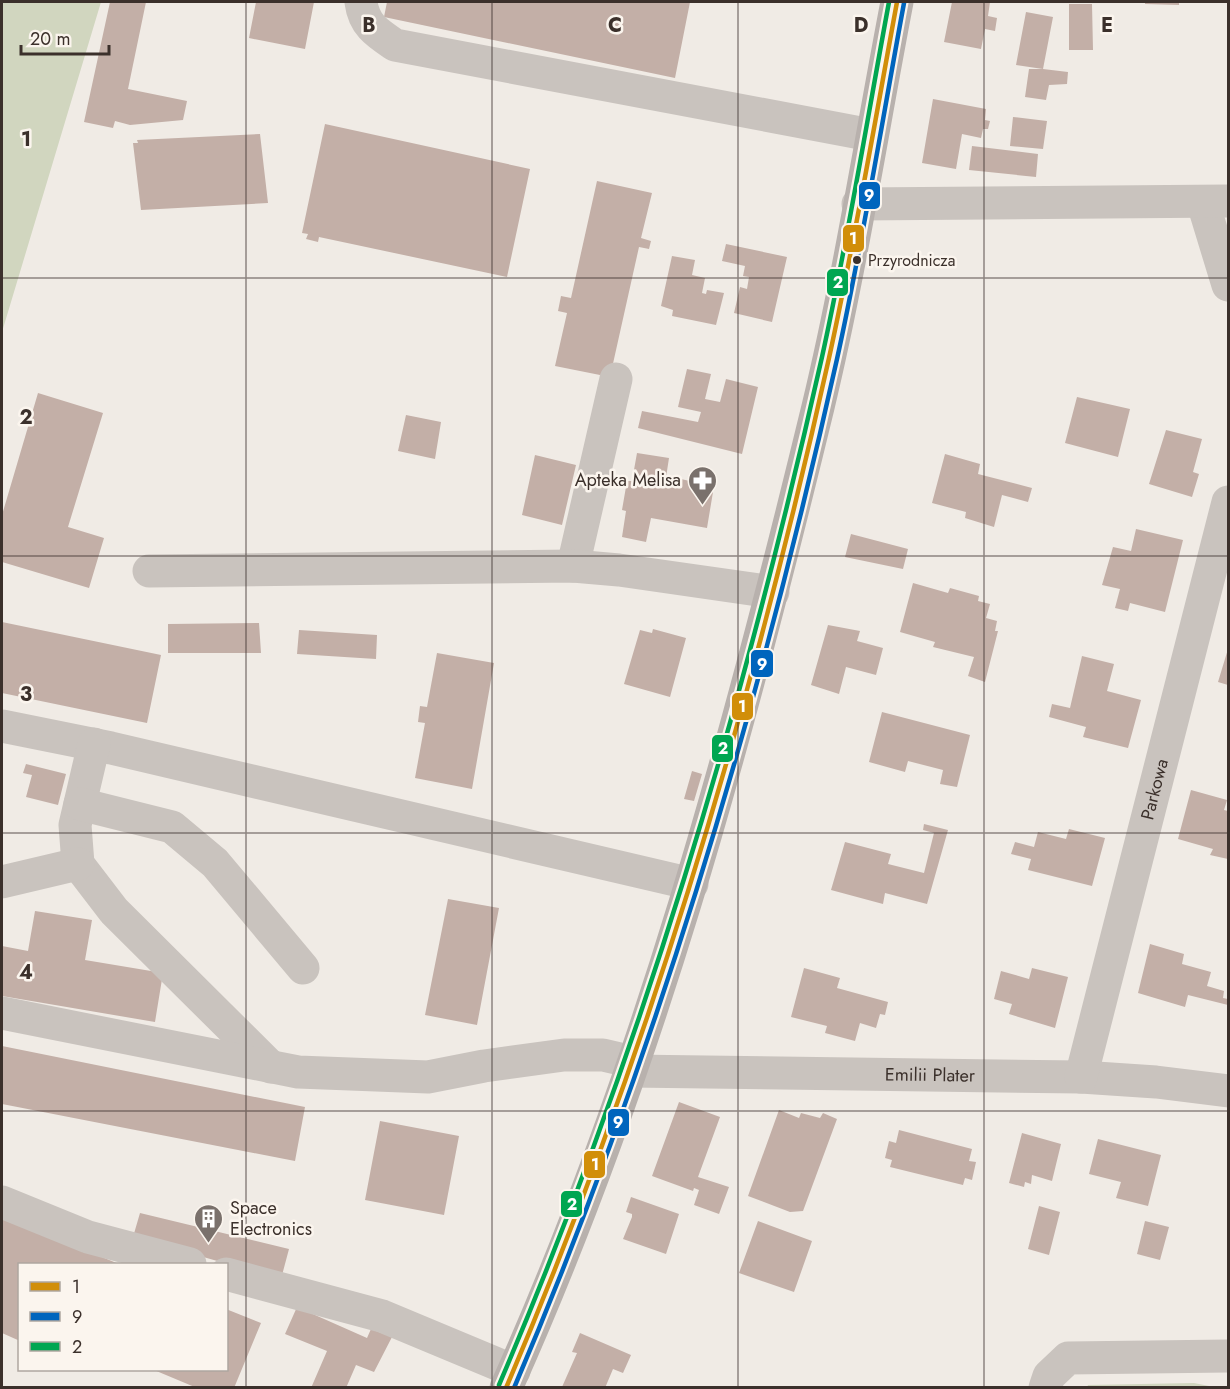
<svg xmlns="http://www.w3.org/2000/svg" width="1230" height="1389" viewBox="0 0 1230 1389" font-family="Jost,sans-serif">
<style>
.green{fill:#d1d6bf}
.building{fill:#c3afa7}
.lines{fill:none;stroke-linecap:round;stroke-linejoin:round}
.minor{stroke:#c9c3be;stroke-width:33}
.major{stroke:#b8b1ad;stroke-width:33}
.bus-1-casing{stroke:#fbf5ee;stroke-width:9}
.bus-2-casing{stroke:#fbf5ee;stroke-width:9}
.bus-3-casing{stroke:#fbf5ee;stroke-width:9}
.bus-1{stroke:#d18e09;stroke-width:4.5}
.bus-2{stroke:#0065bd;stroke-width:4.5}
.bus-3{stroke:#00a651;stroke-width:4.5}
.grid{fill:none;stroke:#3b302b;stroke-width:1.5;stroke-opacity:0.55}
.bus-dot{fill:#3b302b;stroke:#fbf5ee;stroke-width:2}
.labels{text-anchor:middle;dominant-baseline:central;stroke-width:5;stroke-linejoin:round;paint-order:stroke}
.bus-label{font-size:16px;fill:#3b302b;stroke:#fbf5ee;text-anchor:start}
.poi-label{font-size:18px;fill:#3b302b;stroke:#fbf5ee;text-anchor:end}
.street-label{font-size:18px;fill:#3b302b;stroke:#fbf5ee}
.grid-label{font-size:20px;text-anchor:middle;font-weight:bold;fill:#3b302b;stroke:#fbf5ee;stroke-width:5;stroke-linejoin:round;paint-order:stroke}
.line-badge{stroke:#fbf5ee;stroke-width:2}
.badge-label{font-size:16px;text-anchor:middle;font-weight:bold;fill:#fff}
</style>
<rect width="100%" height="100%" fill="#f0ebe5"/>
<!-- green -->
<path class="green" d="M2,2H101L2,332Z
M1194,1383L1214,1387H1087L1088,1385Z"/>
<!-- building -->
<path class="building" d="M110,2H146L128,89L187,101L183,120L130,125L115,121L113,128L84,122Z
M256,2H314L305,49L249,38Z
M387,2H690L675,78L384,17Z
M952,2H990L988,16L997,18L995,31L985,29L981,49L944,42Z
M1145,2H1179V5L1145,4Z
M1069,4H1092L1093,50H1069Z
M1026,12L1053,17L1043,69L1068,72L1067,84L1049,85L1046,100L1025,97L1029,69H1043L1016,65Z
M933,99L986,109L985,120L990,121L988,129H983L981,138L962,134L956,169L922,163Z
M1013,117L1047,121L1043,149L1010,146Z
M325,124L530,169L507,277L319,237L318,242L306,239L308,234L302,233Z
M260,134L268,203L141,210L133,143H138L137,140Z
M972,146L1038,154L1036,177L969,170Z
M597,181L652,193L641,238L651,241L649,249L639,247L610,377L555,366L567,313L558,311L561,296L571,298Z
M726,244L787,257L772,322L734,313L740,287L747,289L749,277L743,276L745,266L722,261Z
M672,256L695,260L692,275L705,278L702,293L706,294L707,290L724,293L716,325L672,316L673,310L661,306Z
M687,369L711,374L705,399L720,402L726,379L758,387L742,454L638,428L642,411L698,422L701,412L678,407Z
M38,393L103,413L68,527L104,538L89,588L2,562V515Z
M1077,397L1130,409L1118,457L1065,443Z
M406,415L441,422L435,459L398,451Z
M1166,430L1202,439L1193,472L1199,474L1192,497L1149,484Z
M637,453L669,458L665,484L679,486L681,479L694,482L692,489L713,492L707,528L651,518L646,542L622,537L626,511L622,510L627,481H632Z
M945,454L980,464L978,474L1032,488L1028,502L1002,495L994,527L965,518L966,512L932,503Z
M535,455L576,465L562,525L522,515Z
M1136,529L1183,540L1165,612L1130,603L1128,611L1115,608L1120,589L1102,585L1113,547L1131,551Z
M851,534L908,549L903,569L845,557Z
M913,583L948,593L950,588L979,596L978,601L990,604L986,618L997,621L995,631H998L985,682L968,676L974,657L933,647L935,642L900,632Z
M2,622L161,655L147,723L2,693Z
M259,623L261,653H168V624Z
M828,625L860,631L857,641L883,648L876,675L846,667L839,694L811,685Z
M653,629L686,638L670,697L624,684L640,630L652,633Z
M299,630L377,635L376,659L297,654Z
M1228,649V685L1218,682Z
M437,653L494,663L472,789L415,778L425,723L418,722L420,706L427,707Z
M1082,656L1114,664L1107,691L1141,700L1128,748L1083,737L1086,727L1049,717L1052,704L1070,708Z
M882,712L970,735L957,787L940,784L943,770L908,761L905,772L869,762Z
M26,764L66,774L58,805L26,797L32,775L23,773Z
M692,771L702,774L694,801L684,799Z
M1191,790L1227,800L1224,810L1228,811V859L1210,855L1213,849L1178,839Z
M924,824L948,830L927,904L885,893L883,904L831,890L845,842L891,854L888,864L924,873L934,833L923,830Z
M1069,829L1105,838L1092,886L1028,870L1031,859L1011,854L1015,842L1034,847L1038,832L1066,839Z
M448,899L499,908L477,1025L425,1015Z
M35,911L92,920L85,960L163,973L155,1022L2,996V946L28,951Z
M1150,944L1184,954L1182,964L1211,972L1207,986L1224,991L1223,998L1228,999V1005L1188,995L1185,1007L1138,993Z
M804,968L840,978L837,988L888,1002L885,1015L880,1014L876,1028L860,1023L855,1041L825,1033L827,1026L791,1017Z
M1032,968L1068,977L1055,1028L1009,1014L1012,1004L994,999L1001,971L1029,979Z
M2,1046L305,1107L295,1161L2,1104Z
M679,1102L720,1117L698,1177L729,1187L719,1214L694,1205L699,1190L694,1188L693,1191L652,1176Z
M779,1110L799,1118L801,1113L820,1118L823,1113L837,1119L803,1211L790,1212L748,1196Z
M380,1121L459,1136L444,1215L365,1200Z
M899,1130L972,1149L969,1161L976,1162L972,1180L965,1178L963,1185L890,1167L892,1160L885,1158L889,1141L896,1143Z
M1022,1133L1061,1144L1052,1181L1032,1175L1031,1184L1025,1182L1024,1187L1009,1183Z
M1098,1139L1161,1155L1148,1206L1116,1198L1121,1182L1089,1174Z
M631,1197L679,1214L666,1254L623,1239L632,1217V1214L626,1212Z
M1039,1206L1060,1212L1049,1255L1028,1249Z
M140,1213L289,1249L281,1279L133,1237Z
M2,1216L119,1264H20V1341L2,1333Z
M758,1221L812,1241L794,1292L739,1273Z
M1145,1221L1169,1227L1160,1260L1137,1254Z
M297,1307L367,1338L371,1329L392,1337L374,1372L356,1365L346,1388H311L327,1351L285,1334Z
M226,1309L261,1323L234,1388H197L154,1370H226Z
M580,1333L631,1355L623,1373L613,1369L605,1388L562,1387L577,1353L572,1352Z"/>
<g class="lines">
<!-- minor -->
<g class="minor">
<path d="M361,2C364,25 377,33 395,45L871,135"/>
<path d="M1203,203L1228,285"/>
<path d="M858,204L1228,201"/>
<path d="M573,566L616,379"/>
<path d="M149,571L573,566L619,570L773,592"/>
<path d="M2,726L111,748L692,884"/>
<path d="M94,744L75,825L78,864L114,911L271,1067"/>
<path d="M80,804L172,827L215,863L303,968"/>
<path d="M2,882L78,864"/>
<path d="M2,1013L298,1072L428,1077L484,1066L564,1055H603L633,1062"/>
<path id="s1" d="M630,1071L1081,1077L1156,1082L1228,1091"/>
<path id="s2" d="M1081,1077L1228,502"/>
<path d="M2,1202L88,1237L190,1264"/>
<path d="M226,1274L382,1316L514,1371"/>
<path d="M1045,1388L1049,1376L1068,1358L1228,1356"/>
</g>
<!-- major -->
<path class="major" d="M506,1388C647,1074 737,741 818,407C850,274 871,137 897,2"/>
<defs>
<path id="bus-1" d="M506,1388C648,1056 751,710 829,358C855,240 875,121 897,2"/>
<path id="bus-2" d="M514,1388C656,1056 759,710 837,359C863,241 882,122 904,3"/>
<path id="bus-3" d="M499,1385C641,1053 743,709 822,357C848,239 867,120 889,2"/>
</defs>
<!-- bus-1 casing -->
<use href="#bus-1" class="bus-1-casing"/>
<!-- bus-2 casing -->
<use href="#bus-2" class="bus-2-casing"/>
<!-- bus-3 casing -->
<use href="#bus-3" class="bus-3-casing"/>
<!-- bus-1 -->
<use href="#bus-1" class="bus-1"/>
<!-- bus-2 -->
<use href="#bus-2" class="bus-2"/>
<!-- bus-3 -->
<use href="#bus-3" class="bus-3"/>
</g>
<!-- grid -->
<path class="grid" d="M246,2V1388M492,2V1388M738,2V1388M984,2V1388M2,278H1228M2,556H1228M2,833H1228M2,1111H1228"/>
<!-- icons -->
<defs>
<symbol id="pharmacy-pin" viewBox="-11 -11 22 30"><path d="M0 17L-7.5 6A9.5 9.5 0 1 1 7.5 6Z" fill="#7a716c" stroke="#fbf5ee"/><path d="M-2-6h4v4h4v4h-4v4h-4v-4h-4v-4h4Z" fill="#fff"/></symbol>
<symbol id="building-pin" viewBox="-11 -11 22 30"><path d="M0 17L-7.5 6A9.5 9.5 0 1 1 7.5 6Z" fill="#7a716c" stroke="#fbf5ee"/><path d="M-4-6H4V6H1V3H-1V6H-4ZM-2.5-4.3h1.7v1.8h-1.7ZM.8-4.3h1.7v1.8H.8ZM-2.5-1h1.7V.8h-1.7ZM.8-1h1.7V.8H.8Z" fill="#fff"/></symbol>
</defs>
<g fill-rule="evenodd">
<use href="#pharmacy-pin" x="686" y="464" width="33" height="45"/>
<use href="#building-pin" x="192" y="1202" width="33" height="45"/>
</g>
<!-- markers -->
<circle class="bus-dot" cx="857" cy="260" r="5"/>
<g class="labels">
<!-- bus labels -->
<g class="bus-label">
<text x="868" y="260">Przyrodnicza</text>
</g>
<!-- poi labels -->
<g class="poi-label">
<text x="681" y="480">Apteka Melisa</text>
<text x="230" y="1208" text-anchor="start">Space<tspan x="230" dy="21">Electronics</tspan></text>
</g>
<!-- street labels -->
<g class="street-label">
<text stroke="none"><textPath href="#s2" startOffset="297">Parkowa</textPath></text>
<text stroke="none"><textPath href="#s1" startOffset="300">Emilii Plater</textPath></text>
</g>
</g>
<g class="grid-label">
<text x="369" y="32">B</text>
<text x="615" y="32">C</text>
<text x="861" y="32">D</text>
<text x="1107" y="32">E</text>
<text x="26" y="146">1</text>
<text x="26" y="424">2</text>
<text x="26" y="701">3</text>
<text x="26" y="979">4</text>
</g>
<g class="line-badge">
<rect x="858" y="181" width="23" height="29" rx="6" fill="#0065bd"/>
<rect x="842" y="224" width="23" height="29" rx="6" fill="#d18e09"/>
<rect x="826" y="268" width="23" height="29" rx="6" fill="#00a651"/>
<rect x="750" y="649" width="24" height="29" rx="6" fill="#0065bd"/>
<rect x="731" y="692" width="23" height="29" rx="6" fill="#d18e09"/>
<rect x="711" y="734" width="23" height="29" rx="6" fill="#00a651"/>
<rect x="607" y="1108" width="23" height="29" rx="6" fill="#0065bd"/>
<rect x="583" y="1150" width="23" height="29" rx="6" fill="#d18e09"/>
<rect x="560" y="1190" width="23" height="28" rx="6" fill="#00a651"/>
</g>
<g class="badge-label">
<text x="869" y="201">9</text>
<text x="853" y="244">1</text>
<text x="838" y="288">2</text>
<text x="762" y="670">9</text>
<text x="742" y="712">1</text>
<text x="723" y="754">2</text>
<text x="618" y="1128">9</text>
<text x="595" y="1170">1</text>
<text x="572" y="1210">2</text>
</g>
<!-- border -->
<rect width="1230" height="1389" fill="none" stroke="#3b302b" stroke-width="6"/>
<!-- legend -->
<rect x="18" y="1263" width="210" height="108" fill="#fbf5ee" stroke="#aea6a0" stroke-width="1.5"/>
<rect x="30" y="1282" width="30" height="9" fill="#d18e09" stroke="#aea6a0" stroke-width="1.5"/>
<text x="72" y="1293" font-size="18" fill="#3b302b">1</text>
<rect x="30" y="1312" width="30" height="9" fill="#0065bd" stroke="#aea6a0" stroke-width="1.5"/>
<text x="72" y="1323" font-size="18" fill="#3b302b">9</text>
<rect x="30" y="1342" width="30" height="9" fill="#00a651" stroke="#aea6a0" stroke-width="1.5"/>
<text x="72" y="1353" font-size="18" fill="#3b302b">2</text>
<!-- scale -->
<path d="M21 45v9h88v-9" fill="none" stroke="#3b302b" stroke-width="3"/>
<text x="30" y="45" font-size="18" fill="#3b302b" stroke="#fbf5ee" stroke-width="4.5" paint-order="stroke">20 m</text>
</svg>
